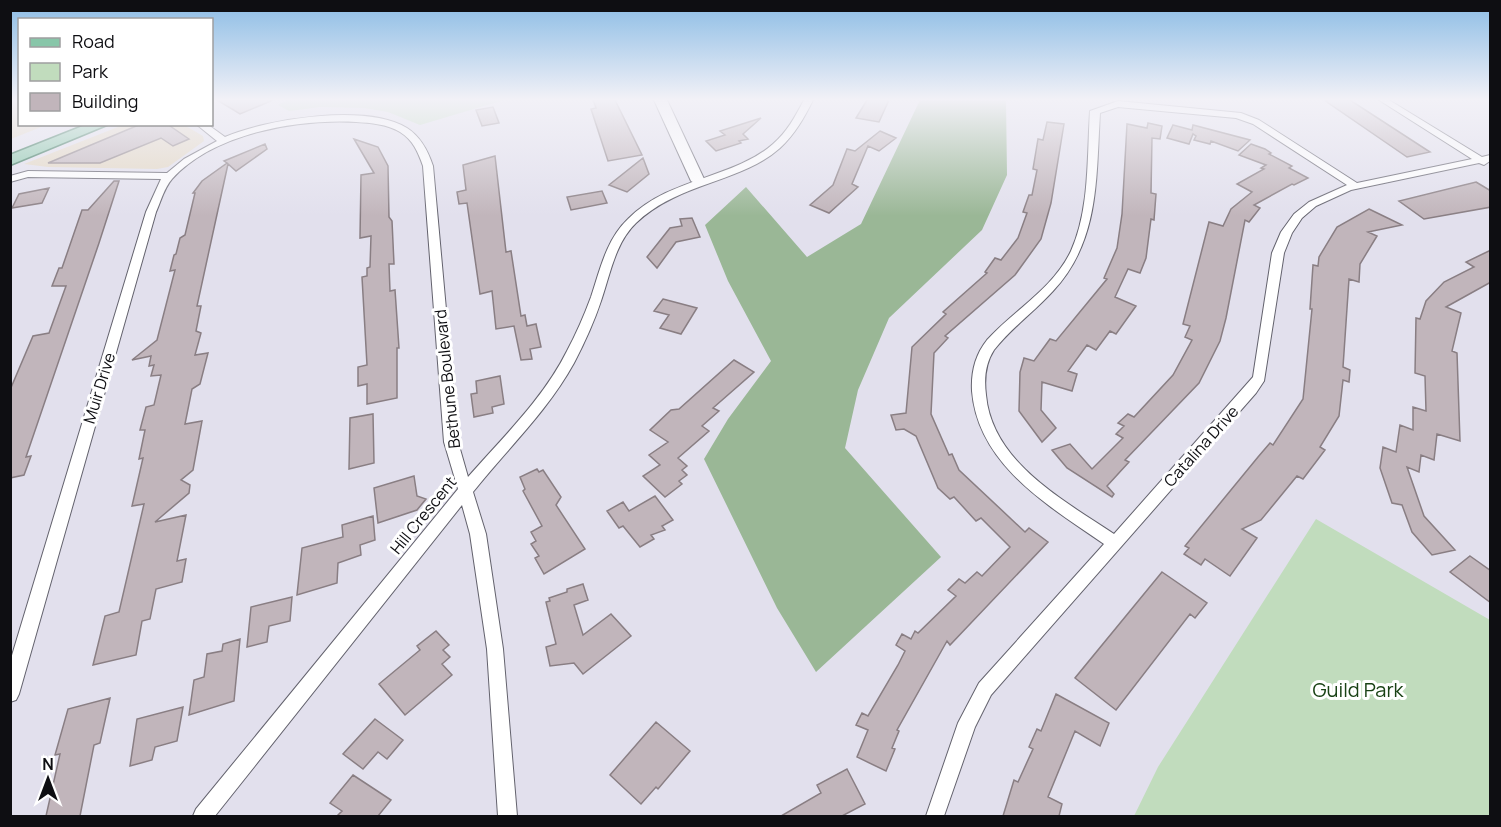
<svg xmlns="http://www.w3.org/2000/svg" width="1501" height="827" viewBox="0 0 1501 827" font-family="Manrope,sans-serif">
<style>
.commercial{fill:#e3d7c3}
.green{fill:#c1dcbd}
.forest{fill:#9ab796}
.building{fill:#c1b5bb;stroke:#897e83;stroke-width:1.5}
.lines{fill:none;stroke-linecap:round;stroke-linejoin:round}
.street-casing{stroke:#63626d;stroke-width:2}
.secondary-casing{stroke:#63626d;stroke-width:2}
.primary-casing{stroke:#296d4e;stroke-width:3}
.street{fill:#fff;fill-rule:evenodd}
.secondary{fill:#fff;fill-rule:evenodd}
.primary{fill:#88c6a9;fill-rule:evenodd}
.labels{text-anchor:middle;dominant-baseline:central;stroke-width:6;stroke-linejoin:round;paint-order:stroke}
.street-label{font-size:16px;fill:#0e0e12;stroke:#fff}
.near-park-label{font-size:20px;fill:#194215;stroke:#fff}
</style>
<rect width="100%" height="100%" fill="#e2e0ed"/>
<!-- commercial -->
<path class="commercial" d="M11,100H19L20,124L46,125L11,139Z
M123,125H184L203,136L204,141L168,167L157,169L48,167L24,164Z"/>
<!-- green -->
<path class="green" d="M288,100H504L420,125L388,112L364,108L320,107L289,111L278,105Z
M1316,519L1490,620V816H1134L1158,767Z"/>
<!-- forest -->
<path class="forest" d="M920,100H1006L1007,175L982,230L889,318L858,390L845,448L941,557L816,672L777,608L704,459L728,419L771,361L728,281L705,225L746,187L807,257L861,224Z"/>
<!-- building -->
<path class="building" d="M217,100H273L240,114Z
M593,100H615L642,155L608,161L591,109L596,108Z
M867,100H889L879,122L856,118Z
M1324,100H1350L1430,152L1407,157Z
M493,107L499,123L482,126L476,110Z
M761,118L743,134L748,139L739,141L741,143L716,151L706,141L725,135L720,131Z
M1047,122L1064,124L1051,203L1041,239L1015,275L945,336L948,338L934,353L931,414L949,455L952,454L959,470L1025,532L1029,528L1048,542L950,645L947,641L897,730L899,731L892,748L895,749L886,771L857,757L868,730L856,725L862,713L868,716L898,665L905,651L896,645L902,634L911,639L915,631L918,633L956,596L948,590L959,579L965,583L977,572L982,576L1010,547L981,518L976,521L954,497L950,499L938,488L916,436L904,429L896,430L891,415L906,413L912,347L946,314L943,312L987,273L985,272L995,258L1001,260L1018,238L1027,213L1023,212L1029,195H1032L1037,170L1033,169L1038,139L1043,140Z
M1148,123L1162,126L1160,139L1152,138L1151,193L1156,194L1154,220L1151,219L1146,258L1140,273L1128,269L1115,297L1136,306L1116,334L1110,331L1096,350L1087,345L1068,371L1077,374L1072,391L1042,382L1041,410L1056,428L1042,442L1019,411L1020,372L1024,358L1034,361L1050,339L1056,341L1107,279L1104,278L1117,248L1122,214L1127,124L1147,128Z
M141,124H167L189,139L173,146L161,138L100,163H48Z
M1173,125L1192,130L1193,125L1250,140L1238,151L1211,141L1210,144L1194,140L1196,136L1193,134L1189,144L1167,138Z
M880,131L896,138L879,151L868,146L852,184L858,187L829,213L810,205L833,185L847,149L855,151Z
M354,139L378,147L388,166L389,217L392,221L394,264H389L390,291L395,290L399,348H397V398L367,404V384L358,386V367L367,365L362,277L367,276V268L370,267L371,236L360,238L361,175L374,173Z
M265,144L267,149L236,171L228,164L197,306H201L196,331L201,333L195,355L208,353L200,384L192,389L185,424L202,421L193,470L181,480L190,485L189,493L155,522L186,515L177,561L186,559L182,582L156,589L150,619L142,621L136,655L93,665L105,616L119,612L144,504L132,506L143,458L139,459L145,430H140L146,407L154,405L161,375L151,376L154,365L149,366L151,356L132,360L157,340L175,270L170,271L174,255L176,254L180,238L185,235L195,193H193L202,181L227,163L224,161Z
M1251,144L1265,149L1271,153L1269,154L1292,166L1289,168L1308,178L1294,185L1292,184L1254,205L1260,208L1249,222L1245,220L1226,318L1220,341L1199,383L1125,460L1129,462L1107,486L1114,494L1112,497L1067,468L1052,450L1070,444L1092,469L1123,438L1116,434L1124,426L1118,423L1128,414L1134,417L1173,375L1192,340L1185,337L1190,326L1183,324L1209,222L1223,226L1231,209L1252,192L1237,184L1264,169L1261,168L1266,165L1239,155Z
M495,156L506,252L511,251L521,316L525,315L527,326L536,324L541,347L530,349L532,359L521,360L514,326L496,329L492,291L480,294L467,203L459,204L457,192L466,190L463,165Z
M643,158L649,174L627,192L609,185Z
M114,181H119L99,243L26,457L31,456L24,475L10,478V390L33,336L49,333L66,286H52L59,268H62L82,210H88Z
M1476,182L1491,191V207L1424,219L1399,201Z
M49,188L42,203L12,208L19,194Z
M602,191L607,203L571,210L567,197Z
M1369,209L1402,225L1368,232L1377,236L1360,264L1359,282L1349,279L1343,367L1350,370L1349,382L1343,380L1339,416L1320,447L1325,450L1303,479L1297,476L1261,520L1242,529L1257,538L1230,576L1205,559L1201,565L1184,554L1189,548L1185,546L1258,457L1270,443L1273,445L1303,399L1312,309H1310L1313,265L1318,266L1319,257L1337,227Z
M692,218L700,237L676,242L657,268L647,257L670,228L682,226L680,219Z
M1491,250V282L1446,307L1461,313L1452,351L1457,353L1460,441L1437,434L1434,460L1421,455L1419,472L1407,467L1424,516L1455,550L1432,555L1412,532L1402,505L1392,503L1380,468L1383,447L1396,452L1400,425L1413,430V407L1426,411L1425,376L1415,373L1416,318L1420,319L1426,301L1444,282L1474,267L1466,262Z
M663,299L697,308L681,334L660,328L669,315L654,311Z
M734,360L754,372L713,408L719,411L702,426L709,431L678,458L687,466L682,470L687,475L679,481L682,484L665,497L643,476L660,465L649,455L668,442L650,430L671,410L679,409Z
M500,376L504,404L492,407L493,413L474,417L471,394L477,393L476,381Z
M373,414L374,463L349,469L350,418Z
M537,469L539,472L543,470L561,497L556,505L585,549L544,574L535,558L539,556L531,544L536,541L531,532L542,526L523,491L525,489L520,477Z
M414,476L417,496L426,499L417,510L378,523L374,488Z
M655,496L673,520L662,526L665,530L651,535L654,539L640,547L623,526L619,528L607,511L623,502L629,511Z
M373,516L375,540L360,545L361,555L338,563L337,583L297,595L302,548L343,537L342,525Z
M1470,556L1491,571V603L1450,572Z
M1162,572L1207,603L1195,618L1190,614L1116,710L1075,678Z
M583,584L588,600L574,605L583,635L611,614L631,636L583,674L574,663L550,666L546,647L556,644L546,602L550,601L549,598L567,592V589Z
M292,597L290,621L269,626L267,642L247,647L251,607Z
M436,631L449,645L443,650L450,657L442,664L452,675L405,715L379,684L420,650L417,646Z
M240,639L234,701L189,715L194,680L204,677L207,654L222,651L223,644Z
M1056,694L1109,723L1100,746L1075,731L1048,797L1062,804L1059,816H1003L1014,780L1018,782L1033,749L1029,747L1037,729L1041,731Z
M110,698L100,743L94,745L80,816H46L60,754L55,755L68,709Z
M183,707L177,741L155,747L152,760L130,766L137,719Z
M375,719L403,740L387,759L378,752L363,769L343,754Z
M656,722L690,751L658,789L656,787L641,804L610,775Z
M847,769L865,804L842,816H781L821,793L817,785Z
M353,775L391,800L378,816H337L342,811L330,803Z"/>
<g class="lines">
<defs>
<path id="street" d="M804,100H813C804,118 795,134 780,148C741,183 679,182 636,223C615,243 610,275 601,301C594,322 584,344 574,363C547,412 507,449 473,492L486,534L503,649L517,816H498L487,649L470,534L462,505L215,816H193L196,809L458,489L444,442L423,166C418,152 413,140 400,132C387,124 371,123 356,122C297,119 214,133 172,179C164,188 161,201 156,212L19,694L16,700L10,702V662L146,212L161,179L28,177L10,182V176L28,171L167,173L184,159L217,141L196,124H207L225,137C267,119 366,103 407,128C421,137 428,151 433,166L458,442L468,477C503,437 543,399 567,351C576,334 584,316 591,297C600,270 606,240 628,219C670,177 733,179 773,144C787,132 795,117 804,100Z
M1379,100H1389L1482,157L1490,155V161L1484,165L1479,163L1351,190L1316,206L1302,218L1292,233L1284,253L1264,381L1256,393L991,695L975,727L944,816H926L958,723L979,683L1104,544C1049,506 978,465 972,391C971,373 975,355 987,340C1014,310 1053,289 1071,251C1090,209 1087,156 1090,111L1118,101L1241,113L1259,120L1357,183L1472,159ZM1118,107L1236,118L1253,124L1347,185L1309,202L1294,214L1281,232L1272,253L1253,377L1114,534C1063,500 992,462 986,395C984,379 985,364 994,350C1011,328 1034,312 1053,291C1100,241 1096,177 1100,113Z"/>
<path id="secondary" d="M654,100H667L705,181L703,184L698,185L691,181Z"/>
<path id="primary" d="M88,124H109L10,165V155Z"/>
</defs>
<!-- street casing -->
<use href="#street" class="street-casing"/>
<!-- secondary casing -->
<use href="#secondary" class="secondary-casing"/>
<!-- primary casing -->
<use href="#primary" class="primary-casing"/>
<!-- street -->
<use href="#street" class="street"/>
<!-- secondary -->
<use href="#secondary" class="secondary"/>
<!-- primary -->
<use href="#primary" class="primary"/>
</g>
<!-- sky -->
<linearGradient id="sky" x2="0" y2="1"><stop stop-color="#8bbce5"/><stop offset="0.46" stop-color="#f2f1f7"/><stop offset="1" stop-color="#f2f1f7" stop-opacity="0"/></linearGradient>
<rect width="1501" height="216" fill="url(#sky)"/>
<g class="labels">
<!-- street labels -->
<g class="street-label">
<text transform="translate(447 379) rotate(-96)">Bethune Boulevard</text>
<text transform="translate(99 388) rotate(-73)">Muir Drive</text>
<text transform="translate(1201 446) rotate(-48)">Catalina Drive</text>
<text transform="translate(423 515) rotate(-51)">Hill Crescent</text>
</g>
<!-- near-park labels -->
<g class="near-park-label">
<text x="1358" y="689">Guild Park</text>
</g>
</g>
<!-- border -->
<rect width="1501" height="827" fill="none" stroke="#0e0e12" stroke-width="24"/>
<!-- legend -->
<rect x="18" y="18" width="195" height="108" fill="#ffffff" stroke="#9f9fa0" stroke-width="1.5"/>
<rect x="30" y="38" width="30" height="9" fill="#88c6a9" stroke="#9f9fa0" stroke-width="1.5"/>
<text x="72" y="48" font-size="18" fill="#0e0e12">Road</text>
<rect x="30" y="63" width="30" height="18" fill="#c1dcbd" stroke="#9f9fa0" stroke-width="1.5"/>
<text x="72" y="78" font-size="18" fill="#0e0e12">Park</text>
<rect x="30" y="93" width="30" height="18" fill="#c1b5bb" stroke="#9f9fa0" stroke-width="1.5"/>
<text x="72" y="108" font-size="18" fill="#0e0e12">Building</text>
<!-- north arrow -->
<g transform="translate(48 779)" stroke="#ffffff" stroke-width="4.5" paint-order="stroke">
<path d="M0-4.5L10 22L0 15L-10 22Z" fill="#0e0e12"/>
<text y="-9" font-size="16" font-weight="bold" text-anchor="middle" fill="#0e0e12">N</text>
</g>
</svg>
